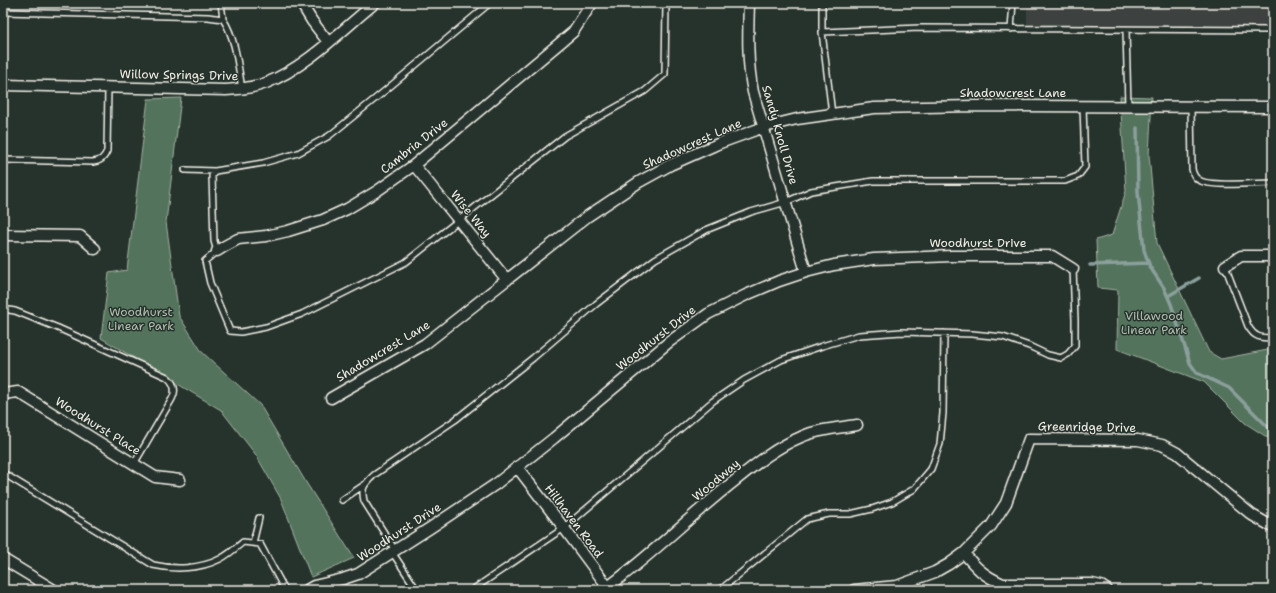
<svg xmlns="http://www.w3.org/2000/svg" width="1276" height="593" viewBox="0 0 1276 593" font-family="'Shantell Sans',sans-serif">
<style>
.built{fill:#3c4240}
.green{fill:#53735c;stroke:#a4b2a2}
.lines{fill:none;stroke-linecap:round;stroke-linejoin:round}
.stream{stroke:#8b9f9c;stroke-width:3.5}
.service-casing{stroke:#f4f1e8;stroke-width:8}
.minor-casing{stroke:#f4f1e8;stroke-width:13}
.path{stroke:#f4f1e8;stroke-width:2;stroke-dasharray:3 3;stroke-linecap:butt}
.service{stroke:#26332d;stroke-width:5}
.minor{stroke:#26332d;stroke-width:10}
.labels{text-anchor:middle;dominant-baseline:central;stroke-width:3;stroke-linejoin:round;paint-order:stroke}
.street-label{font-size:12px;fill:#f4f1e8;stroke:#26332d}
.park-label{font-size:12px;fill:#b4bfb0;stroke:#26332d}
</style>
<rect width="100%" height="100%" fill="#26332d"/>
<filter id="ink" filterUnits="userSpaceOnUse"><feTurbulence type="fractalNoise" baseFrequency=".025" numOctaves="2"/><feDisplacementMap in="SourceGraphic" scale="8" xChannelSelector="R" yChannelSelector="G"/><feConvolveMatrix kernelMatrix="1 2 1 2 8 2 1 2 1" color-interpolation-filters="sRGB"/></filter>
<g filter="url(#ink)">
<!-- built -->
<path class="built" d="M1027,3H1273V28L1027,26Z"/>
<!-- green -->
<path class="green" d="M1120,96L1152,97L1149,155L1157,243L1209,352L1221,359L1273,349V441L1245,423L1204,382L1117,349L1118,290L1098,288L1096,240L1112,235L1126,191Z
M181,98L166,222L179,316L202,352L260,405L307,484L354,558L311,577L281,499L256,455L221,410L101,338L109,273L127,270L148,99Z"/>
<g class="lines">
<!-- stream -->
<path class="stream" d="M1137,128L1138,192L1144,250L1150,267L1164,288L1171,304L1190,363L1197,373L1229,388L1273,432
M1090,265L1149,263
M1168,296L1199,278"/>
<defs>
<path id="service" d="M221,3L223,19
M490,3L381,94L329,136L298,153L263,163L215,171L212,176L214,241L217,251L205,261L210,283L230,331L241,332L266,327L302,314L406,262L565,136L645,91L665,74L666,3
M822,3V32L832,114
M3,12L208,17L223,19C236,39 238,66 242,89
M1011,29L1013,3
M1126,30L1128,106
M822,32L920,28L1273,30
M1191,106L1192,169C1193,175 1195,179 1201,181C1213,187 1257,183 1273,183
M3,160L93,162C101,161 104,158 107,151L108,87
M185,170L215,171
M1225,266L1248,326C1254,337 1261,339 1273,337
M3,309L15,311L58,328L167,377C174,383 177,390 172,399L134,464
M3,473L153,565C175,570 200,569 220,559C228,555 236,548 243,542L260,544L285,590
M342,500L364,485
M253,543L259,518
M395,550L364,501C361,487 364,485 374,475L455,420L533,358L596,304L655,259L706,230L751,212L786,202L811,191L873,181H1065L1078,176L1085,167L1083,106
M392,552L417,590
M472,590L564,528L713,401L744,380L781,360L822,346L859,335L902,332L972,334L1003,337L1029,346L1048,355L1061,358L1068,354L1075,346V320L1073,269
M720,590L807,519L829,514H850L872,509L892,502L914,489L931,469L940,444L943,413L944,333"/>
<path id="minor" d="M301,3L312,21L328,42
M749,3C748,33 747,63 753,92L806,272
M3,85L226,90C240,89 253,88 266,83C305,68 342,30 375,3
M414,165L507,280
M3,235L80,236L95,249
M217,251L225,246L238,239L266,236L288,231L323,220L347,209L377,191L414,165L573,32L592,3
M1225,266L1241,256H1273
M3,394L18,392L155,477L180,480
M331,398L425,344L588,216L639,182L670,165L720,143L764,127L797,119L874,108L974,106L1273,107
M517,467L564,528L610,590
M964,553C976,568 984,576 1003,584H1092L1101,586L1107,590
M3,559L54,590
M307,590L314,586L343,579L358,574L430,528L496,484L554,438L669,342L708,314L746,295L779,281L806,272L834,265L874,259L952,256H1052L1073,269
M604,590C651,556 692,514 737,479C757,463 777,447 801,437C818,429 839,428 857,425
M854,590L897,586L935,572L949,564L964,553L991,526L1006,503L1029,439L1138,440L1162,445L1177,453L1252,515L1273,527"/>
</defs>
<!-- service casing -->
<use href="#service" class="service-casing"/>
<!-- minor casing -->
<use href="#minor" class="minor-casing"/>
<!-- path -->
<path class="path" d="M355,585L358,590"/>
<!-- service -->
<use href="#service" class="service"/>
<!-- minor -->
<use href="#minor" class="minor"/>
</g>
</g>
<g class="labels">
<!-- street labels -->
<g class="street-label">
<text transform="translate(179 75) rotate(1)">Willow Springs Drive</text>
<text x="1013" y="93">Shadowcrest Lane</text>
<text transform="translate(780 135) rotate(74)">Sandy Knoll Drive</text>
<text transform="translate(692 144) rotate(-24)">Shadowcrest Lane</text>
<text transform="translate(414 146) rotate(-38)">Cambria Drive</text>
<text transform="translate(471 214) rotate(51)">Wise Way</text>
<text x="978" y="243">Woodhurst Drive</text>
<text transform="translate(656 338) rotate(-38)">Woodhurst Drive</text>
<text transform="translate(383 351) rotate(-31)">Shadowcrest Lane</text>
<text transform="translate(98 426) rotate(32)">Woodhurst Place</text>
<text transform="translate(1087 427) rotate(1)">Greenridge Drive</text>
<text transform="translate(716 480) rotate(-40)">Woodway</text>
<text transform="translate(574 521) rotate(53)">Hillhaven Road</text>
<text transform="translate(399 532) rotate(-33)">Woodhurst Drive</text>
</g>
<!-- park labels -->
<g class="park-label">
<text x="141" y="312">Woodhurst<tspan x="141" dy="14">Linear Park</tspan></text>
<text x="1154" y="316">Villawood<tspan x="1154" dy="14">Linear Park</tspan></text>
</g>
</g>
<!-- margin -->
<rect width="1276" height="593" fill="none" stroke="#26332d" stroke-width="16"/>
<rect x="8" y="8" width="1260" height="577" fill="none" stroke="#f4f1e8" stroke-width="1.5" filter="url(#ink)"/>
</svg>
